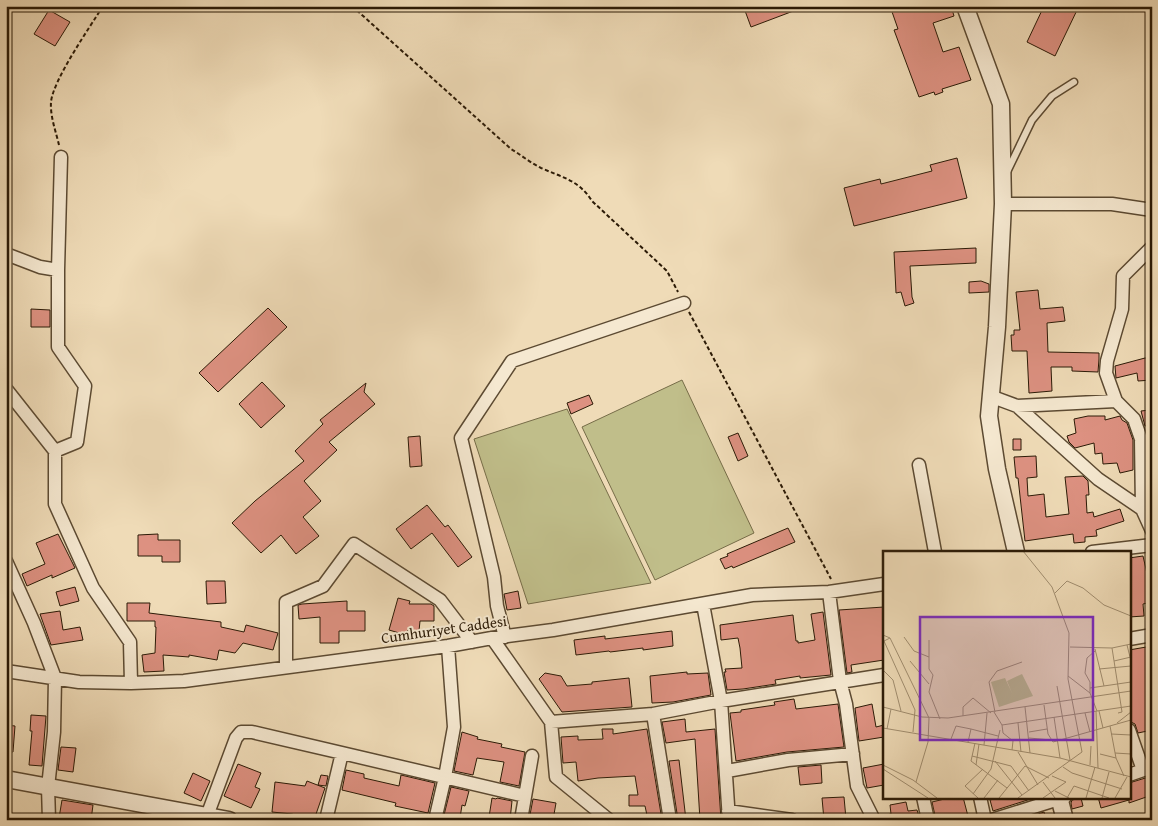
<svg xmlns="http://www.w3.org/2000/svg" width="1158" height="826" viewBox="0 0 1158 826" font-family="'Gentium Book Plus',serif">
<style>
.green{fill:#c0be8a;stroke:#766c48}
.building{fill:#dd9181;stroke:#2b1a06}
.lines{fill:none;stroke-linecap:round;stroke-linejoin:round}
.service-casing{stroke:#5c4a32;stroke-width:9}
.minor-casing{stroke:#5c4a32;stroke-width:15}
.tertiary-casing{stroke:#5c4a32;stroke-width:19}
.path{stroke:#2b1a06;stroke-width:2;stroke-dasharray:4 2.5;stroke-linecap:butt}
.service{stroke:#f5e8d0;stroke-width:6}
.minor{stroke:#f5e8d0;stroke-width:12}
.tertiary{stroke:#f5e8d0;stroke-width:16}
.labels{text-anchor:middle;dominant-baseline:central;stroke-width:4;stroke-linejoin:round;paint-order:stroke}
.street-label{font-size:15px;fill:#2b1a06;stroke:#f5e8d0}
.inset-road{fill:none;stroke:#a18e70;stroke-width:1}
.view{fill:#7b2cbf;fill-opacity:0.15;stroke:#7b2cbf;stroke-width:2.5}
.inset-edge{fill:none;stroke:#2b1a06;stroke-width:2.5}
</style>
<rect width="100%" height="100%" fill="#efdbb7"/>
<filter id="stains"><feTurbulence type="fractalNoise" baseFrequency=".004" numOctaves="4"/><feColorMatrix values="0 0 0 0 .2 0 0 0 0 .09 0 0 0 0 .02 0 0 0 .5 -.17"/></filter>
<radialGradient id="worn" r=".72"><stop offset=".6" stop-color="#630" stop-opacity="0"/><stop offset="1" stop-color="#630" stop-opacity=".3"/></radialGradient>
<!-- green -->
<path class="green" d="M682,380L754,533L655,580L582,427Z
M567,409L651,583L528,604L474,439Z"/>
<!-- building -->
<path class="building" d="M749,6H804V7L751,27L744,8Z
M890,6H951L954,16L933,23L943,52L959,47L971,80L942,89L943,92L935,95L934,92L919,97L894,30L898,29Z
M1044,6H1079L1055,56L1027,42Z
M49,10L70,22L55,46L34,34Z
M957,158L967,198L854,226L844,188L880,179L881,184L932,171L930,165Z
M976,248V263L910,266L912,297L914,303L905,306L901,292L896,293L894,252Z
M981,281L989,284V292L969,293V282Z
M1038,290L1040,309L1063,307L1065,321L1047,323L1048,352L1099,353V359L1098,372L1072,371V367H1051L1052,391L1029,393L1027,351H1012L1011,335H1014V330H1020L1016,292Z
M268,308L287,327L218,392L199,373Z
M31,309L50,310V327H31Z
M1145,358H1152V380L1138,381L1137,373L1116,378L1115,366Z
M262,382L285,406L261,428L239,404Z
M366,383L364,392L375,404L329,442L337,450L304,481L321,501L303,517L319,536L296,554L281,535L261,553L232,523L255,501L304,461L295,451L323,424L320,420Z
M589,395L593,404L571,414L567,403Z
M1150,410L1152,424L1145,426L1141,411Z
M1088,416H1105V420L1120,416L1122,420L1127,423L1133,440V470L1120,473L1117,463L1103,464L1102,453L1095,454L1094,443L1075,448L1069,442L1067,436L1076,433L1074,419Z
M738,433L748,456L738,461L728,437Z
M420,436L422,466L410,467L408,437Z
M1013,439H1021V450H1013Z
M1036,456L1037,477L1027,478L1028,496L1044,494L1046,517L1069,514L1065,477L1083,476L1088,481L1089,495H1086L1087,513L1093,512L1094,517L1120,509L1124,521L1096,530L1097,536L1085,537V542L1074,543L1073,534L1025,541L1018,478H1016L1014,457Z
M427,505L445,527L448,525L472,557L458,567L432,533L411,549L396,529Z
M788,528L795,542L733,568L732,566L725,569L720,559L728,556L727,554Z
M58,534L75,568L52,578V575L27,586L22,574L45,564L36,543Z
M158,534V540H180V562H162V556H138V535Z
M1143,556L1148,578L1152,577V602L1143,604L1144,616L1129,617V558Z
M206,581H225L226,603L207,604Z
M75,587L79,601L60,606L56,592Z
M518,591L521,608L507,610L504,594Z
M398,598L410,601L409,604H431L434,606V621H420L419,631L408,630L406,635L389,630Z
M347,601V611H365V631H339V643H320V617L299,619L298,605L302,604Z
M127,603H150L149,613L221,622V627L244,632L246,625L278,633L273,650L243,643L235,653L219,650L217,660L189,655V657L163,655L164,671L144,672L142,655L155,653L156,627H155V621H127Z
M884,607V660L851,665L852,672L847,673L839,610Z
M60,611L63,630L80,627L83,640L51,645L40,614Z
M823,612L831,675L800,678V676L775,680L776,684L743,689L727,690L724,672H726L725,669L742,668L740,648L738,638L721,640L720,625L793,615L796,641H798V643L815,640L811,614Z
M672,631L673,646L643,650V648L610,652L609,651L576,655L574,640L605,636V639Z
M1152,646V730L1138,733L1135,724L1131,722L1129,713V650Z
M687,672V674L708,673L711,695L673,702L652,703L650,676Z
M545,673L561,676L567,686L592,684V682L629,678L632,707L562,712L539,679Z
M794,699L796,709L838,704L844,747L787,752L736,761L730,713L741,712V710L775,705L774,702Z
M872,704L876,727L884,725V737L859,741L855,708Z
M31,715L46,716L42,766L29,765L32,731H30Z
M685,719L686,732L715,729L721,820H700L695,739L666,743L662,722Z
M6,725L15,726L13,752H6Z
M602,729H613V734L647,729L662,820H648L645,806H629V795H638L635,776L598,778L578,781L576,762L563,763L561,737L578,736V740L603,739Z
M462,732L478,737L477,739L502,744L501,747L525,752L519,786L500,782L504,762L477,758L473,775L454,771Z
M61,747L76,748L73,772L58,770Z
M679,760L686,820H678L669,761Z
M238,764L261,773L255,787L260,789L251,808L224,796Z
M884,764V785L867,788L863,768Z
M821,765L822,783L800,785L798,767Z
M346,770L364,774V778L399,786L401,775L435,783L428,813L395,806L396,803L342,790Z
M193,773L210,781L201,801L184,793Z
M321,775L328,776L326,786L318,785Z
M1152,776V795L1129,803V783Z
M307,781L325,788L314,820H308L292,814L272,812L275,782L305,786Z
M451,787L469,791L465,806L462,805L460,818L444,815Z
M844,797L846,819L824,820L822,798Z
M953,797H963L969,820H936L932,802Z
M1003,797H1037L993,811L990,800Z
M1098,797H1129V800L1101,808Z
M492,798L496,799L497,798L512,801L510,820L489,817Z
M1081,798L1083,806L1072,809L1071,803L1072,800Z
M533,799L556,803L553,820H529Z
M62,800L93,805L91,820L59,818Z
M906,802L908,811L917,810L920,820H886V815L891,814L890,805Z
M1044,812L1047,820H1020Z"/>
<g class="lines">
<defs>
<path id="service" d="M1007,172L1032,120L1052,96L1074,82"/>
<path id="minor" d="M1003,204H1112L1152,210
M6,254L40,267L58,270V347L85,386L77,442L55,451V504L93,588L130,642L131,683
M58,270L61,157
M6,389L55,451
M990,396L1017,406L1098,479L1142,509L1152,531
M1017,406L1116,401
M919,465L935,552
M1142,509L1141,439L1134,419L1116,401L1106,373L1107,361L1122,309L1123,276L1152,247
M1092,552L1152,545
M6,561L34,623L55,678L54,732L48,787L49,820
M829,592L840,681L846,704L857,786L874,820
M703,604L721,701L729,820
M505,637L497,606L494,577L461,438L512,361L684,303
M492,638L551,722L556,777L609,820
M1129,639L1152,635
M286,667V602L323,586L354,544L440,600L472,642
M6,671L79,682L131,683L184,681L448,646L492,638L553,630L752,595L829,592L884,584
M653,714L670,820
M551,722L653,714L721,701L884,675
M1129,730L1143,770
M727,771L788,760L853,754
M1129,775L1152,767
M923,797L928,820
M980,797L985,820
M728,811L792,820
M207,816L236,738L241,732H252L342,753
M326,820L342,753L525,796
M435,820L445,777L454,727L448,646
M521,820L532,756
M992,820L1065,797"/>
<path id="tertiary" d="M965,6L1001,104L1003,204L997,327L989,416L997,469L1016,552
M6,779L229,820
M1059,797L1065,820"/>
</defs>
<!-- service casing -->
<use href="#service" class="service-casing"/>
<!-- minor casing -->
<use href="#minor" class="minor-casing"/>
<!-- tertiary casing -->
<use href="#tertiary" class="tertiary-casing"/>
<!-- path -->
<path class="path" d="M352,6L511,149C521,155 531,163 541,168C561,177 579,180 592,201L667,271L678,292
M59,145C56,132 50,116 51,102C53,80 90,27 103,6
M689,312L831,579"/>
<!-- service -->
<use href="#service" class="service"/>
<!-- minor -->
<use href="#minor" class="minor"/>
<!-- tertiary -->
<use href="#tertiary" class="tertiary"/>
</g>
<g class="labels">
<!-- street labels -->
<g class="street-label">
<text transform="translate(444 629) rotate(-8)">Cumhuriyet Caddesi</text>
</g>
</g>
<!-- overview -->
<g transform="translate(883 551)">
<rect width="248" height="248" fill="#efdbb7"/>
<path d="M139,123L150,145L116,156L108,131L122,127L129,142L124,130Z" fill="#c0be8a"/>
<path class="inset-road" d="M172,42L184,30L200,37L221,54L248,65M0,84L7,87L46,167L45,191L33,231M21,86L31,100L46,106V118L50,124L46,141L57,168M7,87L1,90L32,159L30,181M244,94L248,110M187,96L229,97L248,93M229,97L239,161L235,162M212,98L221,135M46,106V89M27,110L46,133M231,110L248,106M216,118L248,115M0,119L10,129L18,160M185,125L207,142L214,160M174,135L187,209M207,137L248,131M207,142V131L202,122L204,107L212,100M161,154L165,183L170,191L248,169M0,156L39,166L65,167L248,140M142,156L147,202M213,160L215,217M216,160L220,177M111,161L119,174L120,182L130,190L129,199M112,161L106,131L114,120L139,111M202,162L207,181M80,165V156L90,147L108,162M171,166L177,207M135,172L138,201M234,172L248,161M119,174L248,155M227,175L233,207L241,225M0,177L177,207L248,226M4,178L8,158M146,181L164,178M228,183L248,184M146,187L168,189M68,188L73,175L88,178M85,191L88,178L115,185M92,192L88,210L124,237M101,194L104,162M113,196L117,179M135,201L155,234M232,202L248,203M217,203L233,207M89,205L128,215L146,240M112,210L139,244M0,214L30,229L54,247M93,214L96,193M207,214L208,195M180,216L189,222L239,238M0,218L45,247M160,231L172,247M172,240L186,247M90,243L108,218L113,196M95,247L82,235L100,218M101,247L115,229M116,247L142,215L166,227M135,247L199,201L185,128L186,82L169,36L140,0M160,247L183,231L169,225M184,247L191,235L226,247M203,247L212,216M219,247L226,221M232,247L244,226"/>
<path class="view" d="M37,66H210V189H37Z"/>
<rect width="248" height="248" class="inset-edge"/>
</g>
<!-- margin -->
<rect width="1158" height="826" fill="none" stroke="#efdbb7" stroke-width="25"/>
<rect x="8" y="8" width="1143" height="811" fill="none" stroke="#2b1a06" stroke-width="2.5"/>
<rect x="12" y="12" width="1133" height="801" fill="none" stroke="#2b1a06"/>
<rect width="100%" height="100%" filter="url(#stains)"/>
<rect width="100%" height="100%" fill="url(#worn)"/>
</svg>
